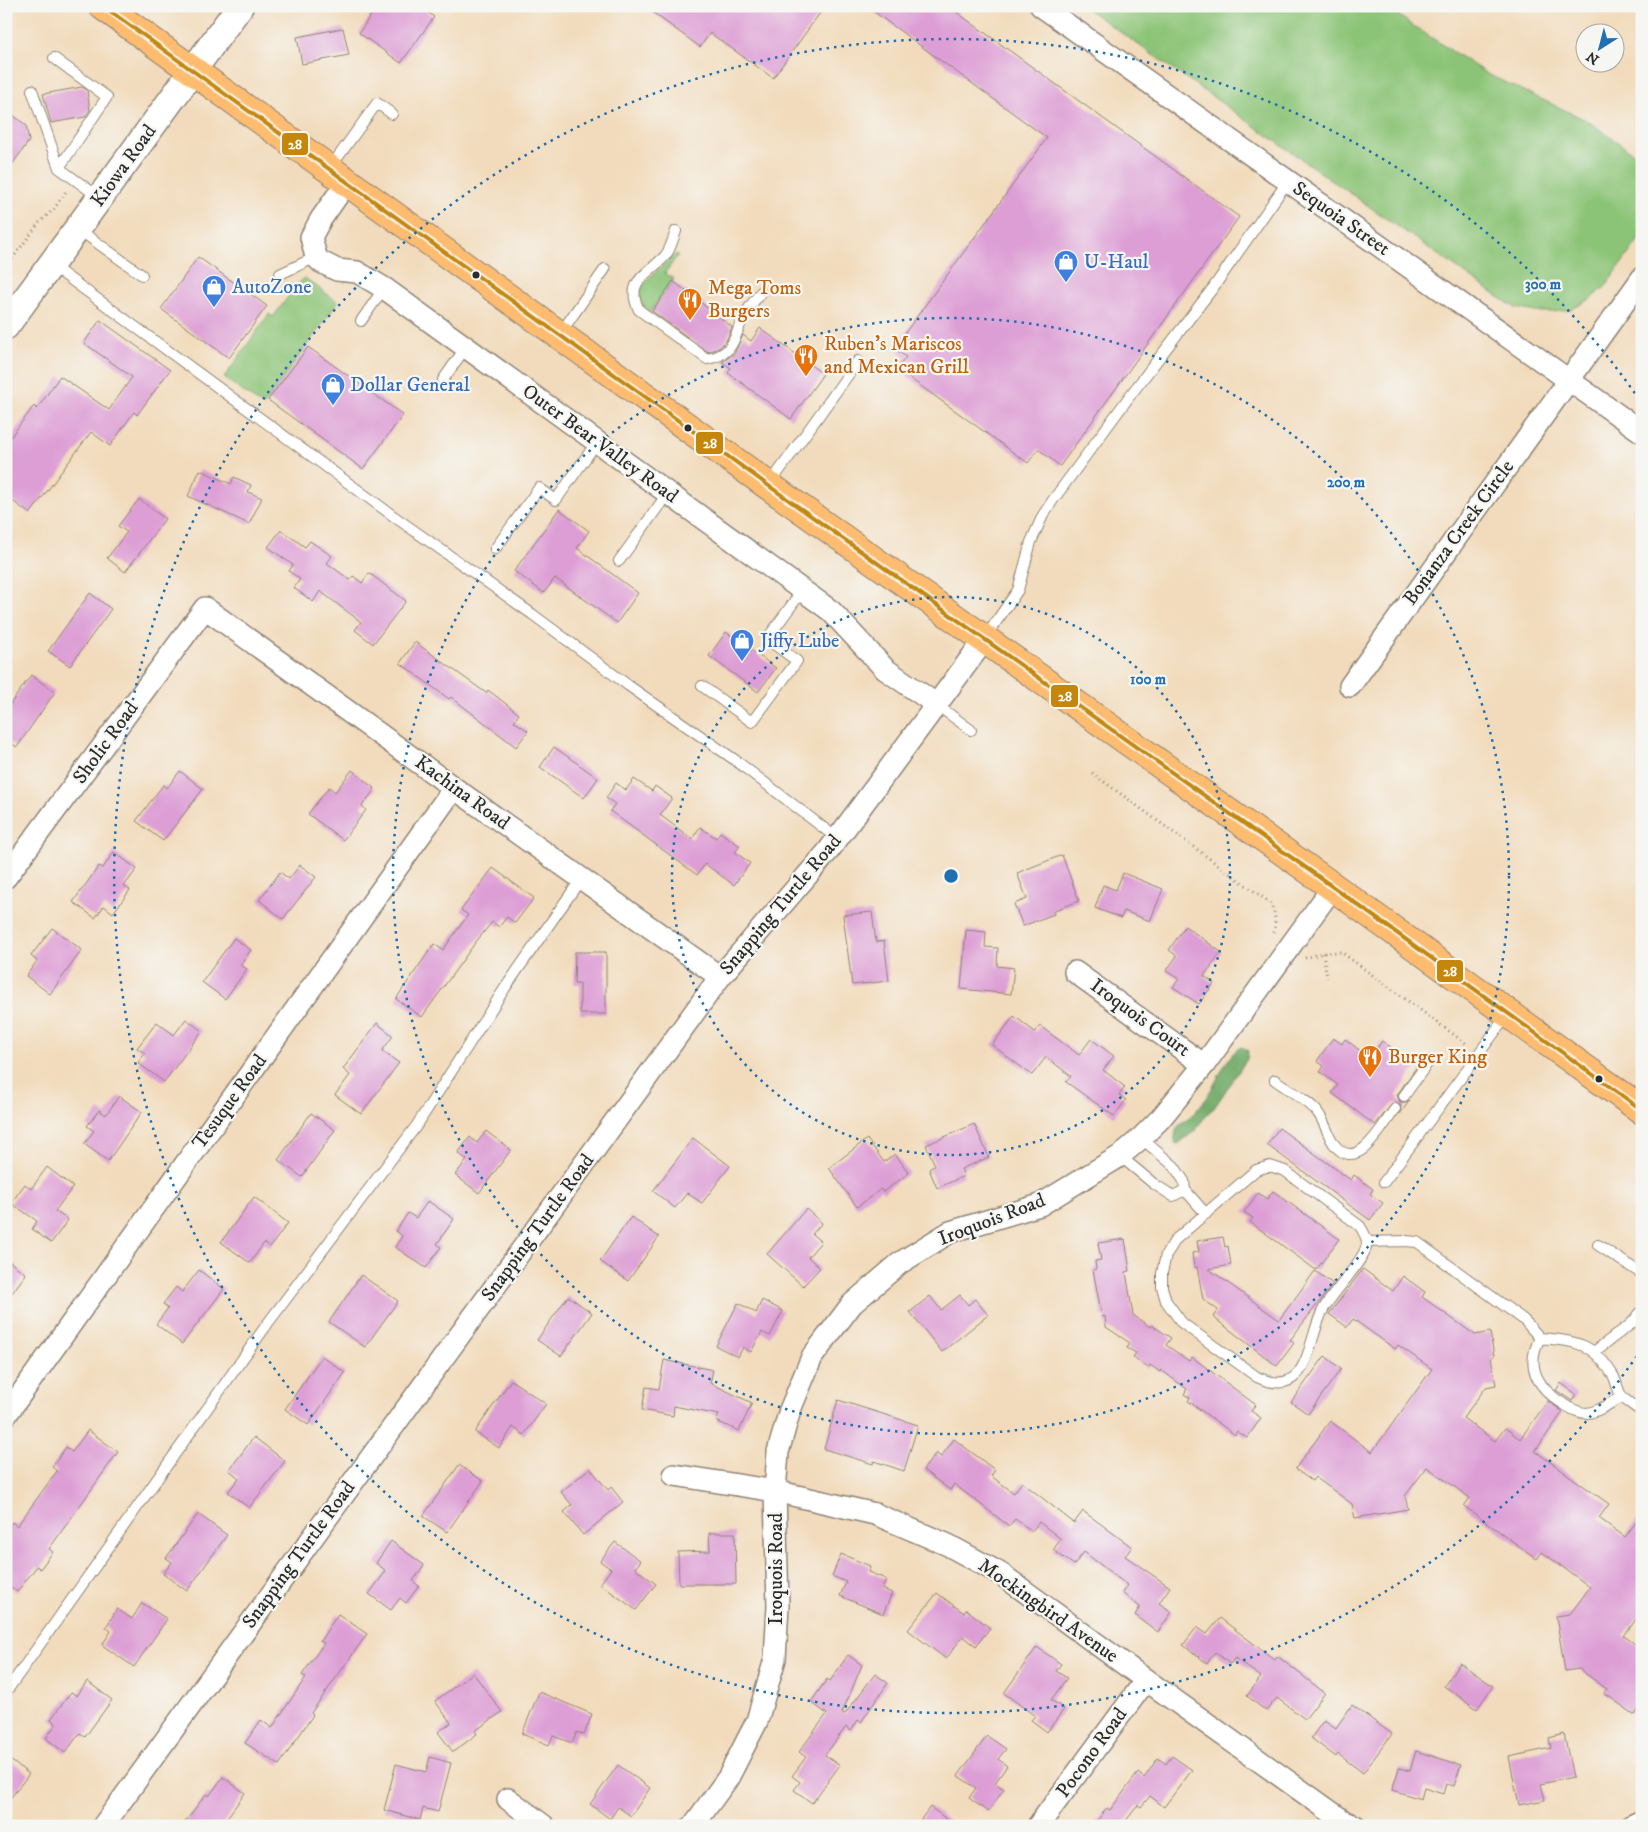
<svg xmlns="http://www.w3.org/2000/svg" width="1648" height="1832" viewBox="0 0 1648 1832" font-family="'IM FELL DW Pica',serif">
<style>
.green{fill:#8cc477;stroke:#5c7851}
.forest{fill:#71aa68;stroke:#4e6a4a}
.building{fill:#dd9ed5}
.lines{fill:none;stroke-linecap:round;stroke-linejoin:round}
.service-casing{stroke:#8e8374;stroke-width:12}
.minor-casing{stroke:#8e8374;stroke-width:24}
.tertiary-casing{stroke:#8e8374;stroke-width:29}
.primary-casing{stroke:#8e8374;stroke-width:30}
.path{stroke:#8e8374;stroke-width:3;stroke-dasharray:1 4;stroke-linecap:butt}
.service{stroke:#fff;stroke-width:10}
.minor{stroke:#fff;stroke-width:21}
.tertiary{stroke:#fff;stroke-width:26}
.primary{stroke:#febc70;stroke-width:28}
.bus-1-casing{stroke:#f6f6f2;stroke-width:8}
.bus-1{stroke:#c4870b;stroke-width:4}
.ring{fill:none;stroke:#1f6fb2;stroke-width:2.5;stroke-dasharray:2.5 5}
.bus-dot{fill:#2b2b2b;stroke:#f6f6f2;stroke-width:2}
.labels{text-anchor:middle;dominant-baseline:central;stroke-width:4.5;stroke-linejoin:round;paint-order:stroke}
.street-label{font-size:20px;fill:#2b2b2b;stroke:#f6f6f2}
.shop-label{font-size:20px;fill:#366cbe;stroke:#f6f6f2;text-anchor:start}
.food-label{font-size:20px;fill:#c56008;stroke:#f6f6f2;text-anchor:start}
.centre{fill:#1f6fb2;stroke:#f6f6f2;stroke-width:2.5}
.ring-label{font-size:15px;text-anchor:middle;font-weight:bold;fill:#1f6fb2;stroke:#f6f6f2;stroke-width:4.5;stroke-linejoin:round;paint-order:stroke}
.line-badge{stroke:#f6f6f2;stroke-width:2}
.badge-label{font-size:14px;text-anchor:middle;font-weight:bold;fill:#fff}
</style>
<rect width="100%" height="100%" fill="#f6f6f2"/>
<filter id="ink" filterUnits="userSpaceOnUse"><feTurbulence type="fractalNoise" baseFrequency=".02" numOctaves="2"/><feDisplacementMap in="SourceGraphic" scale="10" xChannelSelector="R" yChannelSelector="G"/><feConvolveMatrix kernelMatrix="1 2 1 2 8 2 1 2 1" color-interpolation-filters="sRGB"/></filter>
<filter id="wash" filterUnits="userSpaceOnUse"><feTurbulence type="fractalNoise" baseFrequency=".0096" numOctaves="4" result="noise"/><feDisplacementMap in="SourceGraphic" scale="20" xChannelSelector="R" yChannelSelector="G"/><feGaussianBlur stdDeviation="1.12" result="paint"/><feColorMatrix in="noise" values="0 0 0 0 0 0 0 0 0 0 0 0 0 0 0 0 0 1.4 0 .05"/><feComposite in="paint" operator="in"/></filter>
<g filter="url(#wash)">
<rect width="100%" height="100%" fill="#f2dbbc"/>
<!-- green -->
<path class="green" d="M1083,6H1386L1409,23L1487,74L1586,120L1642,159V235L1605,287L1589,300L1572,309L1554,312H1536L1516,308L1497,296Z
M676,254L678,255L665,273L674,279L650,313C641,306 637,297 641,285Z
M305,278L338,302L263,406L224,378L269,314L273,317L300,281Z"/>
<!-- forest -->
<path class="forest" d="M1242,1047L1248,1051L1247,1059L1214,1108L1206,1115L1196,1130L1178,1144L1175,1143C1174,1122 1183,1124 1195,1112C1201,1106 1206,1098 1211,1090C1218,1079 1230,1050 1242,1047Z"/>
<g id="blocks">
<!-- building -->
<path class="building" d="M377,6H419L434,17L401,63L359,33Z
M644,6H825L773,78L710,33L700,47Z
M866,6H948L1239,217L1060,466L1038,449L1028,463L897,369L906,357L894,348L1047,138Z
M343,28L349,55L302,64L297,37Z
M82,87L87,90L90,110L85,117L51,123L43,94Z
M6,110L26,125L29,141L6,173Z
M198,257L267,306L229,358L161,309Z
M673,281L732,327L726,341L719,348L708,352L652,311Z
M100,320L170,370L137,415L134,412L110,446L91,432L30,514L6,496V443L34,406L37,409L60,376L109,410L132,377L84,343Z
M760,328L823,374L791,419L728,373L731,368L722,362L734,354L743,335L751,341Z
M308,347L403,415L363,469L268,400Z
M200,470L231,484L234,477L251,485L248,492L262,498L249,524L188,496Z
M139,499L165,519L125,572L107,558L127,532L118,526Z
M559,509L589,531L577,548L638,593L617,623L555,578L544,593L514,571Z
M281,530L305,547L310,541L332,556L327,563L350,580L353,576L362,583L369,573L406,601L373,644L355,630L361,622L320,591L313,602L294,588L300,579L289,571L293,565L268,547Z
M90,593L111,609L70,666L48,651Z
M726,632L776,668L758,692L709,656Z
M415,642L486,693L488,690L519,714L514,721L528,731L516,747L451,697L449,699L400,663Z
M31,675L55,692L17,747L6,740V710Z
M554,747L598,778L584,798L540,767Z
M352,770L375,789L362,806L366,810L343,840L308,814L329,787L335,792Z
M180,771L203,789L163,841L136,821L163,785L167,788Z
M634,779L652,791L655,786L672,798L660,815L692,839L700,827L716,838L720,832L740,846L735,852L750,863L734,885L705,864L697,875L610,811L615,804L606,798L616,783L626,790Z
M114,852L137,869L124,886L130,890L113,913L104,906L95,918L73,902L99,866L103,868Z
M1062,855L1079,901L1053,911L1054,914L1023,926L1014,904L1027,899L1017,873Z
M300,865L316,877L283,919L259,900L280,872L289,879Z
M493,868L534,898L515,923L507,917L499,927L492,922L475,943L422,1017L396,999L434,944L443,950L468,915L461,910Z
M1123,873L1163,889L1150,921L1124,911L1121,918L1095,908L1103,885L1116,890Z
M872,912L876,942L884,941L889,981L852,985L843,915Z
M1185,926L1221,952L1204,976L1214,983L1199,1004L1173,987L1179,979L1166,971L1177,956L1169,950Z
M52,928L82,950L50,994L26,976L37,961L31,956Z
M966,930L986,932L985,947L998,948L997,966L1014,968L1011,994L961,989Z
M234,938L251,950L240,965L247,969L225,999L202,982Z
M575,952H606V1014H580V984H574Z
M1014,1016L1035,1032L1040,1026L1079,1055L1091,1039L1114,1056L1103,1070L1125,1087L1119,1095L1126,1100L1114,1116L1066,1082L1071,1076L1046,1057L1032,1075L992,1045Z
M186,1019L202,1031L164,1082L138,1063L145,1053L137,1048L157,1022L174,1035Z
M377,1023L393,1036L382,1051L399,1063L361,1114L335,1095L350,1075L343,1069Z
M1333,1038L1342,1044L1345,1039L1370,1058L1382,1041L1417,1066L1397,1095L1400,1102H1406L1410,1100L1400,1114L1401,1106L1396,1102L1393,1103L1375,1125L1332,1093L1338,1085L1320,1072L1324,1066L1317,1061Z
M119,1096L142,1112L108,1161L84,1144L94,1131L87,1126L99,1110L106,1115Z
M311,1113L335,1130L302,1177L278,1160Z
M974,1124L989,1157L961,1169L964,1176L937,1188L929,1169L935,1165L926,1145Z
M1279,1128L1351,1180L1354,1175L1373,1189L1370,1194L1383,1203L1370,1220L1267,1145Z
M486,1131L511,1150L479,1193L455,1175L467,1160L458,1153L470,1137L477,1143Z
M693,1138L730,1166L702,1203L687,1193L675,1208L653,1191Z
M867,1139L884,1162L895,1154L909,1173L883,1192L881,1189L857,1207L829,1168Z
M47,1167L73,1187L55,1211L68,1220L51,1243L32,1229L37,1221L11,1203L25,1184L31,1189Z
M1273,1191L1339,1239L1316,1270L1250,1222L1253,1218L1244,1212L1258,1193L1267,1199Z
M254,1197L288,1223L270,1247L264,1243L250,1263L221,1242Z
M428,1201L454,1219L437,1244L441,1247L426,1268L395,1247L402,1236L396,1231L408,1213L416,1218Z
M806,1209L822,1223L812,1234L821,1242L808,1257L820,1268L803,1286L767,1254Z
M631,1217L659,1237L628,1281L600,1261Z
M1223,1237L1225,1247L1228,1246L1231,1265L1209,1269L1279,1320L1315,1271L1333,1284L1290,1340L1294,1343L1277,1366L1213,1317L1218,1310L1203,1299L1197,1267H1194L1192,1253L1199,1252L1197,1241Z
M1125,1239L1130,1271L1126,1272L1133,1315L1150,1327L1152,1325L1171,1338L1166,1345L1189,1361L1192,1357L1256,1405L1251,1411L1261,1418L1247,1438L1237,1431L1235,1435L1188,1401L1190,1398L1184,1394L1187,1389L1161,1370L1160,1372L1150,1365L1148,1368L1133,1357L1136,1353L1127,1348L1130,1343L1106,1327L1105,1316L1102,1317L1093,1270L1096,1269L1095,1261L1101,1260L1098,1243Z
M6,1259L26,1274L6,1301Z
M1363,1269L1393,1291L1403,1276L1425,1292L1422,1297L1475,1335L1490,1332L1494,1356L1491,1357L1496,1385L1486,1387L1463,1418L1495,1441L1505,1428L1520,1439L1548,1401L1563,1412L1535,1451L1609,1504L1599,1518L1625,1537L1642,1514V1611L1624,1636L1642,1649V1705L1635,1715L1604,1693L1607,1689L1579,1669L1565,1671L1556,1616L1570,1614L1590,1587L1542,1552L1537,1559L1464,1506L1470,1498L1427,1467L1405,1496L1408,1509L1355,1518L1352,1504L1315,1477L1312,1481L1295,1469L1330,1421L1372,1452L1432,1369L1398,1345L1395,1349L1353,1319L1347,1327L1329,1314Z
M199,1270L224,1289L182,1344L156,1324L168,1308L163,1304L176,1287L182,1292Z
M361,1275L398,1301L365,1347L329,1322Z
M960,1295L968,1305L975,1299L988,1315L942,1352L910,1312L930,1296L941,1310Z
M568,1296L592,1313L561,1356L537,1340Z
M762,1300L783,1311L770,1336L762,1332L751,1352L743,1347L738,1357L716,1346L738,1303L756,1313Z
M322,1356L345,1373L308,1425L285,1409Z
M1325,1356L1341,1369L1308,1414L1291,1402Z
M664,1360L713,1370L710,1383L752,1403L739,1431L716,1421L719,1415L674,1406L673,1416L642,1410L646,1387L659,1389Z
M511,1380L546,1404L524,1435L513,1427L499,1448L475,1432Z
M1561,1383L1576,1394L1572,1401L1556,1390Z
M838,1400L918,1425L904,1471L874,1461L873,1464L824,1449Z
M88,1430L118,1452L49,1549L53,1552L40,1569L37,1566L17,1592L6,1583V1530L12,1522L17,1526L57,1471L52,1467L66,1447L72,1452Z
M254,1437L285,1461L249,1508L228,1492L239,1478L229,1470Z
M954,1439L995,1470L991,1476L1014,1493L1022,1482L1074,1523L1083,1511L1132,1547L1125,1556L1170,1587L1159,1603L1172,1612L1158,1632L1135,1615L1140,1607L1122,1593L1127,1585L1084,1552L1074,1565L1053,1550L1061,1539L1039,1522L1032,1531L1015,1519L1009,1526L954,1484L950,1490L923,1470L936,1453L941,1457Z
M459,1465L483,1481L447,1532L423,1516Z
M590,1468L608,1490L611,1487L623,1502L583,1535L564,1512L572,1505L561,1492Z
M198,1514L227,1535L187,1591L163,1574L172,1562L166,1558Z
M709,1533H735L736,1584H679L678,1552L710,1551Z
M391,1541L424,1565L413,1581L419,1586L406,1603L400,1598L391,1610L369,1594L386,1571L376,1563Z
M615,1542L641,1561L635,1568L656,1584L636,1610L600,1584L611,1569L600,1561Z
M841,1554L870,1566L868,1572L886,1579L882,1589L892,1593L883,1614L840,1596L846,1582L832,1576Z
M937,1593L964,1613L966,1609L990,1628L976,1646L963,1636L946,1659L908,1630Z
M142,1603L167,1619L134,1667L102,1645L111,1631L106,1627L117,1609L132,1619Z
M338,1614L367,1634L311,1713L313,1715L279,1765L245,1743L261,1720L272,1728L306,1677L302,1675L324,1643L320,1641Z
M1220,1618L1275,1660L1277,1656L1325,1693L1305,1719L1277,1698L1266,1711L1247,1696L1261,1677L1235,1658L1230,1664L1215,1652L1207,1663L1183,1645L1197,1627L1207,1634Z
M1037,1647L1061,1664L1056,1671L1067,1678L1051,1700L1064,1709L1047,1732L1031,1720L1035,1716L1004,1693Z
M848,1655L862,1665L842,1713L845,1714L875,1674L888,1683L861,1722L858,1720L851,1731L846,1727L825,1755L840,1765L812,1803L794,1790L800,1782L792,1776L806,1757L799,1752L827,1714L811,1702L827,1679L830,1681Z
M1460,1663L1493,1686L1477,1709L1444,1686Z
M473,1673L502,1712L475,1731L477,1734L453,1752L438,1732L451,1723L435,1701Z
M87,1681L112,1700L85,1737L80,1733L65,1753L46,1738L56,1724L51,1719L71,1692L77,1696Z
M539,1692L592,1714L584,1735L577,1732L572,1743L553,1736L549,1745L522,1734Z
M1352,1705L1392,1734L1363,1773L1338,1754L1336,1757L1311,1738L1324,1720L1336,1728Z
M1564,1734L1573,1777L1541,1784L1545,1800L1519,1805L1509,1757L1551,1748L1549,1738Z
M987,1736L1006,1749L998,1759L1007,1766L995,1783L1004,1789L988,1812L969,1798L976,1788L958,1776Z
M1416,1751L1461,1765L1454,1786L1446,1784L1443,1794L1424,1788L1421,1799L1392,1790L1399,1768L1410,1771Z
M1172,1756L1192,1770L1164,1807L1150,1796L1141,1807L1138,1805L1125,1822L1130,1826H1093L1107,1808L1110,1810L1138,1773L1144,1778L1158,1758L1166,1764Z
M6,1757L29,1774L6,1804Z
M430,1757L451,1763L438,1812L423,1808L420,1820L384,1810L396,1764L426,1772Z
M618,1765L650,1788L631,1816L618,1807L610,1819L590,1804Z
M223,1777L245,1793L221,1826H182L206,1794L209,1796Z
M930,1807L956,1826H916Z"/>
</g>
</g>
<g filter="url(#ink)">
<use href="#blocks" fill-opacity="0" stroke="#8e8374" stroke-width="1"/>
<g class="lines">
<defs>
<path id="service" d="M54,58L107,97L59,168
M32,90L59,168L100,198
M330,168L377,103L392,114
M78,229L142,275
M676,231C673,239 671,249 665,256C649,274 624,280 639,310L707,359C735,354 733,339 743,318C748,308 755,300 761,292
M51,265L392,515L532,614L629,686L735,760L838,839
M280,274L316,257
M361,321L384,288
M560,334L605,269
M443,380L466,347
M769,485L858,361
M495,549L539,488L556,500L597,442
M619,561L668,493
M985,638L1018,590L1031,542L1043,515L1053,500L1132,393L1213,288L1288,181
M702,686L752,722L797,661L767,639L802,591
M937,705L971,730
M1275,1080C1286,1088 1312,1103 1318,1113C1325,1122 1327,1134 1334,1144C1357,1175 1382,1126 1395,1109
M1404,1096L1429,1061
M1141,1138L1174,1166L1184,1181L1185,1190L1206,1214
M1120,1156L1154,1184L1173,1196L1185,1190
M1270,1166L1285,1171L1360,1226C1364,1233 1369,1240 1366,1248C1360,1265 1335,1290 1324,1308C1307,1337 1311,1402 1257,1377L1182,1323L1166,1301L1162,1287V1273L1166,1255L1176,1239L1256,1170Z
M1384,1182L1508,1014
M1368,1242L1406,1241L1417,1242L1524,1320L1540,1338C1577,1341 1594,1343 1614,1377C1617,1383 1618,1393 1623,1398C1629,1403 1636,1407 1642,1412
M1598,1245L1642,1274
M1540,1338C1524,1368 1539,1389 1565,1405C1572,1409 1578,1413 1587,1413C1599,1412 1610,1403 1621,1397
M1595,1351L1631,1324L1642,1311
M6,1692L268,1323L417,1125L505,988L581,879"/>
<path id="minor" d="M1041,6L1642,432
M347,182L321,219L311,237L316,257L321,262L337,270L357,272L384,288L831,611L885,669L937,705
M1350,686L1642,278
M6,877L205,608L454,788L720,977
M1075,972L1204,1065
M6,1415L454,788
M674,1475L775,1491L875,1514L948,1545L1001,1574L1146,1680L1345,1822L1355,1826
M508,1799L544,1826
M103,1826L720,977L829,850L985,639
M693,1826L728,1778L757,1721L775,1659L778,1606L775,1491L778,1452L790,1410L812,1357L852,1304L900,1263L950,1232L1040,1205L1120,1156L1141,1138L1161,1118L1204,1065L1333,887
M1038,1826L1146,1680
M1631,1826L1642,1821"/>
<path id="tertiary" d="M6,326L240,6"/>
<path id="primary" d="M103,6L769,486L1333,887L1642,1110"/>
</defs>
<!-- service casing -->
<use href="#service" class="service-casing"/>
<!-- minor casing -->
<use href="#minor" class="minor-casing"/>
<!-- tertiary casing -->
<use href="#tertiary" class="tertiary-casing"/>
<!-- primary casing -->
<use href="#primary" class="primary-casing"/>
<!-- path -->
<path class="path" d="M6,267L39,223L54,209L67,190
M1092,773L1269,902C1276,913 1277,923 1272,935
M1323,953L1327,978
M1305,958L1323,953L1341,952L1468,1045"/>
<!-- service -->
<use href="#service" class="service"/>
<!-- minor -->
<use href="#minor" class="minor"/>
<!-- tertiary -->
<use href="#tertiary" class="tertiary"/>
<!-- primary -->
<use href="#primary" class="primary"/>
<defs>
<path id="bus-1" d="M103,6L769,486L1333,887L1642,1110"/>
</defs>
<!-- bus-1 casing -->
<use href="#bus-1" class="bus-1-casing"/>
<!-- bus-1 -->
<use href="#bus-1" class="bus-1"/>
</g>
</g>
<!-- distance rings -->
<g class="ring">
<circle cx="951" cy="876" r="279"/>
<circle cx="951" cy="876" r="558"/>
<path d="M1641 1350A837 837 0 1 1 1641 402"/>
</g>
<!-- icons -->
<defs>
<symbol id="shop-pin" viewBox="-11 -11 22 30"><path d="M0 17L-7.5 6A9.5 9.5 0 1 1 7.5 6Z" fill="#3f7fe0" stroke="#f6f6f2"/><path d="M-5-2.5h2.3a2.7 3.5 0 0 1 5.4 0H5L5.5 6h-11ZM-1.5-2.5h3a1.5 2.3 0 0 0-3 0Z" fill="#fff"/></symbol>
<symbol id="restaurant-pin" viewBox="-11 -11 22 30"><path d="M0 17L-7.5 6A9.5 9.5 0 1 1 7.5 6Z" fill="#e8710a" stroke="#f6f6f2"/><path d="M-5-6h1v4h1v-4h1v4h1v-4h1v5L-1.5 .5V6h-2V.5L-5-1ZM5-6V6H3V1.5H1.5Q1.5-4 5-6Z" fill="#fff"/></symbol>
</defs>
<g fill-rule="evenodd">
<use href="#shop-pin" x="1052" y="248" width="28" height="38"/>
<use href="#shop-pin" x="200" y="273" width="28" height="38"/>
<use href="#restaurant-pin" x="676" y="286" width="28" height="38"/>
<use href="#restaurant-pin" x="792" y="342" width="28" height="38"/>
<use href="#shop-pin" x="319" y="371" width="28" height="38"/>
<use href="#shop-pin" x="728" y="627" width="28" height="38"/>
<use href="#restaurant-pin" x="1356" y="1043" width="28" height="38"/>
</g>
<!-- markers -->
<g class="bus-dot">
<circle cx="476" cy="275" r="4.5"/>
<circle cx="688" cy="428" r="4.5"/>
<circle cx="1599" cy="1079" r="4.5"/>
</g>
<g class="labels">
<!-- street labels -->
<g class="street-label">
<text transform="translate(124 166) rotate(-54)">Kiowa Road</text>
<text transform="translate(1341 219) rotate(35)">Sequoia Street</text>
<text transform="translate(600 444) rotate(36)">Outer Bear Valley Road</text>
<text transform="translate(1459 533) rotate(-54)">Bonanza Creek Circle</text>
<text transform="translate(106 743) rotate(-54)">Sholic Road</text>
<text transform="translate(462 793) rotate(36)">Kachina Road</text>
<text transform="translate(781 905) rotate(-50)">Snapping Turtle Road</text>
<text transform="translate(1140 1018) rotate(36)">Iroquois Court</text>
<text transform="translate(230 1102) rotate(-54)">Tesuque Road</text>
<text transform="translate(992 1220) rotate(-21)">Iroquois Road</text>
<text transform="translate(538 1228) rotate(-54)">Snapping Turtle Road</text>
<text transform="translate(299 1555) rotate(-54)">Snapping Turtle Road</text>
<text transform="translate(776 1569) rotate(-90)">Iroquois Road</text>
<text transform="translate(1048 1611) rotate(35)">Mockingbird Avenue</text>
<text transform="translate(1092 1753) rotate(-54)">Pocono Road</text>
</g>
<!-- shop labels -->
<g class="shop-label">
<text x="1084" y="262">U-Haul</text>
<text x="232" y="287">AutoZone</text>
<text x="350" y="385">Dollar General</text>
<text x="760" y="641">Jiffy Lube</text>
</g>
<!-- food labels -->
<g class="food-label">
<text x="708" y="288">Mega Toms<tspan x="708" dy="23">Burgers</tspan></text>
<text x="824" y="344">Ruben's Mariscos<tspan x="824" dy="23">and Mexican Grill</tspan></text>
<text x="1388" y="1057">Burger King</text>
</g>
</g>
<circle cx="951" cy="876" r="8" class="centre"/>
<g class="ring-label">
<text x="1543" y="289">300 m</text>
<text x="1346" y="487">200 m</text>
<text x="1148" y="684">100 m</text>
</g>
<g class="line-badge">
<rect x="281" y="132" width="28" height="24" rx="5" fill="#c4870b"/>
<rect x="695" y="431" width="29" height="24" rx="5" fill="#c4870b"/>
<rect x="1050" y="684" width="29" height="24" rx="5" fill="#c4870b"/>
<rect x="1436" y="959" width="28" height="24" rx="5" fill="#c4870b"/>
</g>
<g class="badge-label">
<text x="295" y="149">28</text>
<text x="710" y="448">28</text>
<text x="1065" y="701">28</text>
<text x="1450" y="976">28</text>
</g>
<!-- margin -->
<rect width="1648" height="1832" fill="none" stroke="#f6f6f2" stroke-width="25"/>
<!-- north arrow -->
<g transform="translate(1600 48) rotate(216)"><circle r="24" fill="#f6f6f2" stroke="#a5a5a2"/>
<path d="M0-4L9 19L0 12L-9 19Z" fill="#1f6fb2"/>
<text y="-8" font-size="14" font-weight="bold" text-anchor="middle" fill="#2b2b2b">N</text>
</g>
</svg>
